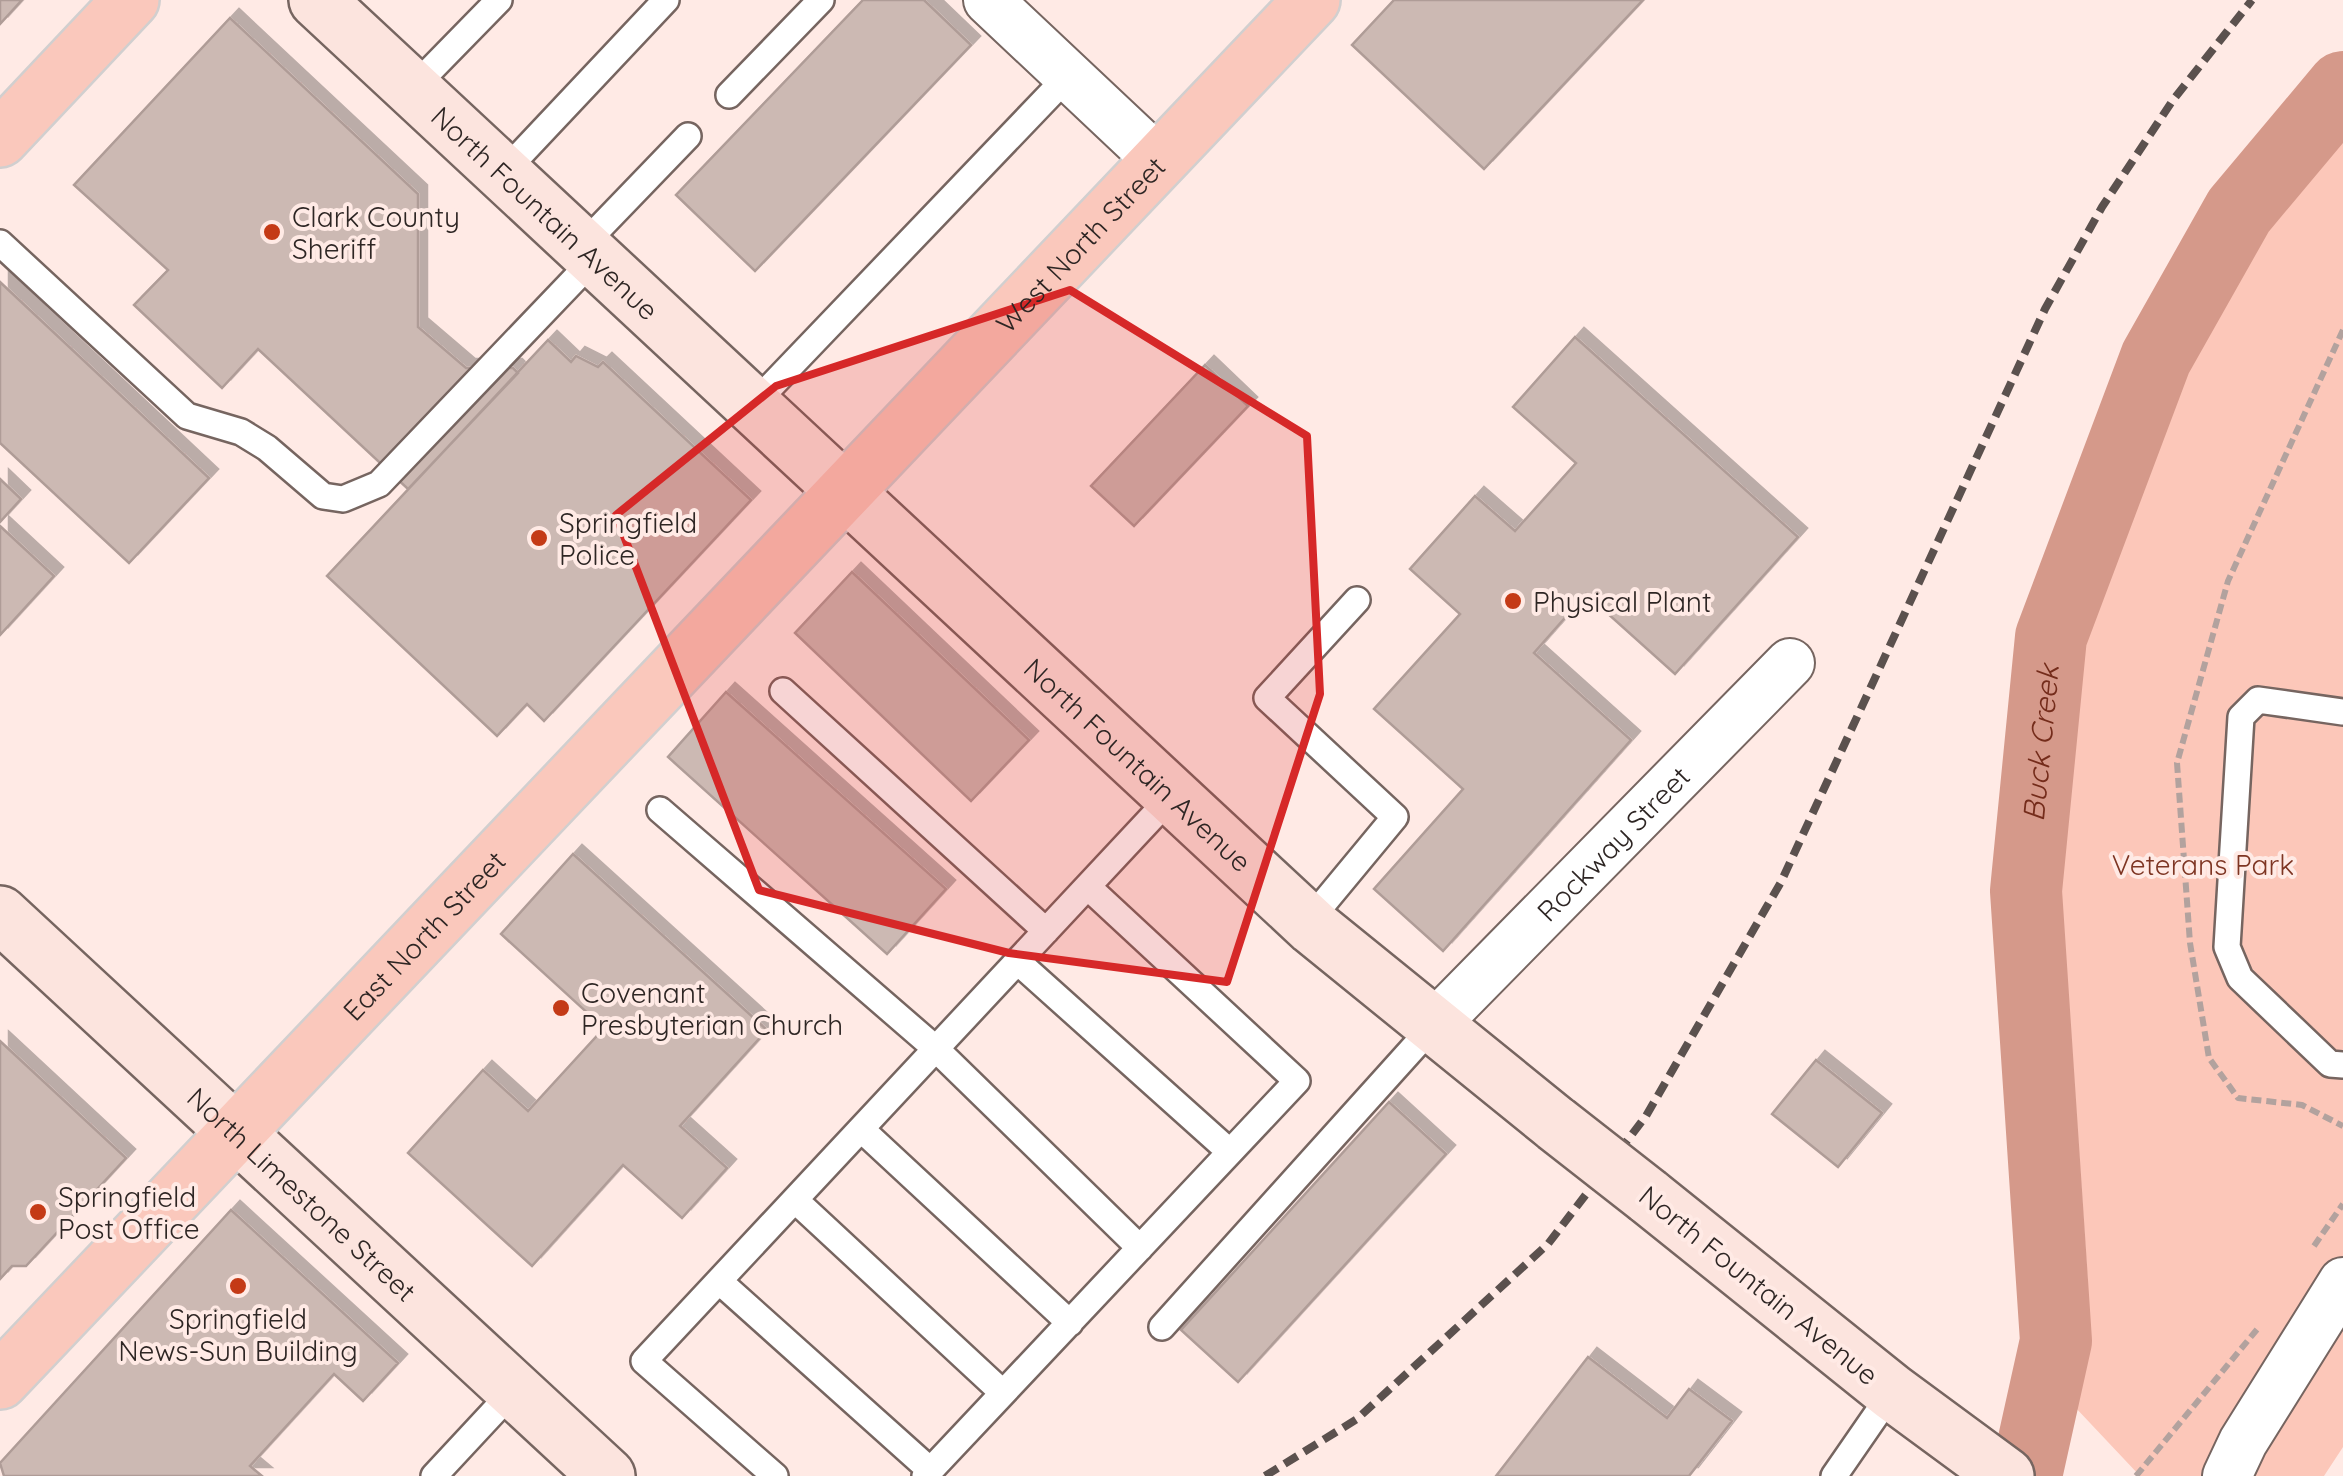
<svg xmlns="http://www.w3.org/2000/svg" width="2343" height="1476" viewBox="0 0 2343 1476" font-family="Quicksand,sans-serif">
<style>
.green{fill:#fcc7b9}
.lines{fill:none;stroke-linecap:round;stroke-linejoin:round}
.river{stroke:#d5998a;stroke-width:72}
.building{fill:#ccb9b3;stroke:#af9c97;stroke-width:2.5;filter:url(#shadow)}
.lane-casing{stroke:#766560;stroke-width:30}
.street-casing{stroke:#766560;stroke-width:52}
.secondary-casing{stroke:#766560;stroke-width:60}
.primary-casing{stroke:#d1cfcf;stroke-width:60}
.path{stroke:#b2a29e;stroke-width:6;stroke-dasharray:10 5;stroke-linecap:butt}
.lane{stroke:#fff;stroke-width:25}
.street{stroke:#fff;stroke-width:48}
.secondary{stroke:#fce4de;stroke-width:55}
.primary{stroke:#fac8bc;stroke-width:55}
.rail{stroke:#5b514e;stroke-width:8;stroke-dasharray:15 8;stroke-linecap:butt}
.secondary-bridge-casing{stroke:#766560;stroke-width:60;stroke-linecap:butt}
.secondary-bridge{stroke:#fce4de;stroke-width:55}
.marked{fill:#d62828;fill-opacity:0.2;stroke:#d62828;stroke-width:8;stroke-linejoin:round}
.poi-dot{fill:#c43a16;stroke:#ffeae5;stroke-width:4}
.labels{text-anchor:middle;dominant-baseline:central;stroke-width:8;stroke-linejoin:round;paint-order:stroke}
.street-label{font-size:28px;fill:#2e2624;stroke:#ffeae5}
.poi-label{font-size:28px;fill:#2e2624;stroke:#ffeae5;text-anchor:start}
.park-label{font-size:28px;fill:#7e3523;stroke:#ffeae5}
.water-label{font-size:30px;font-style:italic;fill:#742c1b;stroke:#ffeae5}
</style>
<defs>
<filter id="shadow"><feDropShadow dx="9" dy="-9" stdDeviation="0" flood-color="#0004"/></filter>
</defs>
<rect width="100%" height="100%" fill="#ffeae5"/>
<!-- green -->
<path class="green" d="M2343,140V1447L2324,1476H2140L2074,1406L2088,1286L2061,887L2075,655L2200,343L2282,202Z"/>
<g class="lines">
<!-- river -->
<path class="river" id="s1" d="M2026,1476L2056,1341L2026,891L2051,637L2156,358L2239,211L2343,87"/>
</g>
<!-- building -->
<path class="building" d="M0,0H22L0,24Z
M863,0H924L971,45L755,271L676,195Z
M1394,0H1643L1484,169L1352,45Z
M230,18L418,194V327L466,368H513L518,373L408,489L258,349L222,388L134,305L168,270L74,185Z
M0,282L209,478L129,563L0,443Z
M1575,337L1798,537L1675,674L1586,594L1534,653L1631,740L1443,951L1374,889L1463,789L1374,709L1460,614L1410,569L1475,496L1515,531L1576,463L1513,407Z
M548,340L571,362L576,356L598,367L603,362L751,500L544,721L527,704L497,736L327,576Z
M1205,365L1248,406L1134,526L1091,486Z
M0,479L21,499L0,522Z
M0,526L54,576L0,635Z
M852,572L1029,740L971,801L795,633Z
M726,692L946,889L887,954L668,757Z
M573,854L767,1030L680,1126L727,1168L682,1218L623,1165L532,1266L408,1153L483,1070L528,1111L604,1028L501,934Z
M0,1041L126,1158L26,1266H12L0,1279Z
M1816,1060L1882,1113L1838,1167L1772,1114Z
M1389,1102L1446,1154L1238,1382L1181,1330Z
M231,1210L398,1363L363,1401L334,1374L250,1466L262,1476H4L0,1463Z
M1588,1357L1667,1418L1689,1389L1732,1421L1689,1476H1496Z"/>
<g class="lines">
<defs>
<path id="lane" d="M412,89L499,0
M729,95L821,0
M503,173L666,0
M0,243L187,416L241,432L267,448L323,496L343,499L379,484L595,258
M582,246L688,136
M753,405L1068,76
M783,691L1046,931
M2343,712L2258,700L2241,717L2227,947L2240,978L2330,1064L2343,1065
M660,810L936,1049L1140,1248
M1308,922L1395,817L1267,698L1357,600
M1018,962L1230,1152
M861,1129L1070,1323
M795,1200L1003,1393
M719,1281L930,1470
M1162,1327L1434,1025
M434,1476L514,1390
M775,1476L644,1361L1171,797
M925,1476L1297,1081L1088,887
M1834,1476L1892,1392"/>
<g id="street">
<path d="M988,0L1159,161"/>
<path id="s2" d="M1434,1025L1790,663"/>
<path d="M2227,1476L2243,1442L2343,1282"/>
</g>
<g id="secondary">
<path id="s3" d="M317,0L1313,927L1556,1124"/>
<path id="s4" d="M0,914L607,1476"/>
<path d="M1648,1196L1892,1392L2006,1476"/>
</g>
<g id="primary">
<path d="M0,139L131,0"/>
<path id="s5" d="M0,1381L1312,0"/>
</g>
</defs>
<!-- lane casing -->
<use href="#lane" class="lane-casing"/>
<!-- street casing -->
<use href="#street" class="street-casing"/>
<!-- secondary casing -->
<use href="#secondary" class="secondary-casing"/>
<!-- primary casing -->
<use href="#primary" class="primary-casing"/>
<!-- path -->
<path class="path" d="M2343,330L2228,581L2177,763L2190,943L2209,1058L2238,1098L2302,1105L2343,1126
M2314,1246L2343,1204
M2136,1476L2259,1327"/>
<!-- lane -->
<use href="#lane" class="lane"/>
<!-- street -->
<use href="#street" class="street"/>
<!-- secondary -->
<use href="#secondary" class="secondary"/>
<!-- primary -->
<use href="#primary" class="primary"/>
<!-- rail -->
<path class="rail" d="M1265,1476L1357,1419L1548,1244L1646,1116L1781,882L2045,309L2102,207L2173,100L2252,0"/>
<defs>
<path id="secondary-bridge" d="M1556,1124L1648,1196"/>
</defs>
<!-- secondary-bridge casing -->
<use href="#secondary-bridge" class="secondary-bridge-casing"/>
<!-- secondary-bridge -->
<use href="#secondary-bridge" class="secondary-bridge"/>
</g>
<!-- marked area -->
<path class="marked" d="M1070,290L1307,436L1320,694L1227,982L1009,953L759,890L616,515L776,386Z"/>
<!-- markers -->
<g class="poi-dot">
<circle cx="272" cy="232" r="10"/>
<circle cx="539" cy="538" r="10"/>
<circle cx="1513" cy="601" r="10"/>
<circle cx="561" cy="1008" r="10"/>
<circle cx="38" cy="1212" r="10"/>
<circle cx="238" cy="1286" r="10"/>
</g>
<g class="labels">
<!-- street labels -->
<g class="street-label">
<text stroke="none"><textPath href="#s3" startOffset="312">North Fountain Avenue</textPath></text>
<text stroke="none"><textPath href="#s5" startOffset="1568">West North Street</textPath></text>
<text stroke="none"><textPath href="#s3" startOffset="1122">North Fountain Avenue</textPath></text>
<text stroke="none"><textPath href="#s2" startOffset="255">Rockway Street</textPath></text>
<text stroke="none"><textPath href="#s5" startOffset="615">East North Street</textPath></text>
<text stroke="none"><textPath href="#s4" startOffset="412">North Limestone Street</textPath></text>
<text transform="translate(1759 1285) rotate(39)">North Fountain Avenue</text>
</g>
<!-- poi labels -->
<g class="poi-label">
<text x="292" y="216">Clark County<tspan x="292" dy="32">Sheriff</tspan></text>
<text x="559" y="522">Springfield<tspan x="559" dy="32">Police</tspan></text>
<text x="1533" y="601">Physical Plant</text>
<text x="581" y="992">Covenant<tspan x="581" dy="32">Presbyterian Church</tspan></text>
<text x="58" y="1196">Springfield<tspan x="58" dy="32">Post Office</tspan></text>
<text x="238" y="1318" text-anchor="middle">Springfield<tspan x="238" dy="32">News-Sun Building</tspan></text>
</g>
<!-- park labels -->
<g class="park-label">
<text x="2203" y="864">Veterans Park</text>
</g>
<!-- water labels -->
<g class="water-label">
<text stroke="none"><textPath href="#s1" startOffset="738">Buck Creek</textPath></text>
</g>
</g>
</svg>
